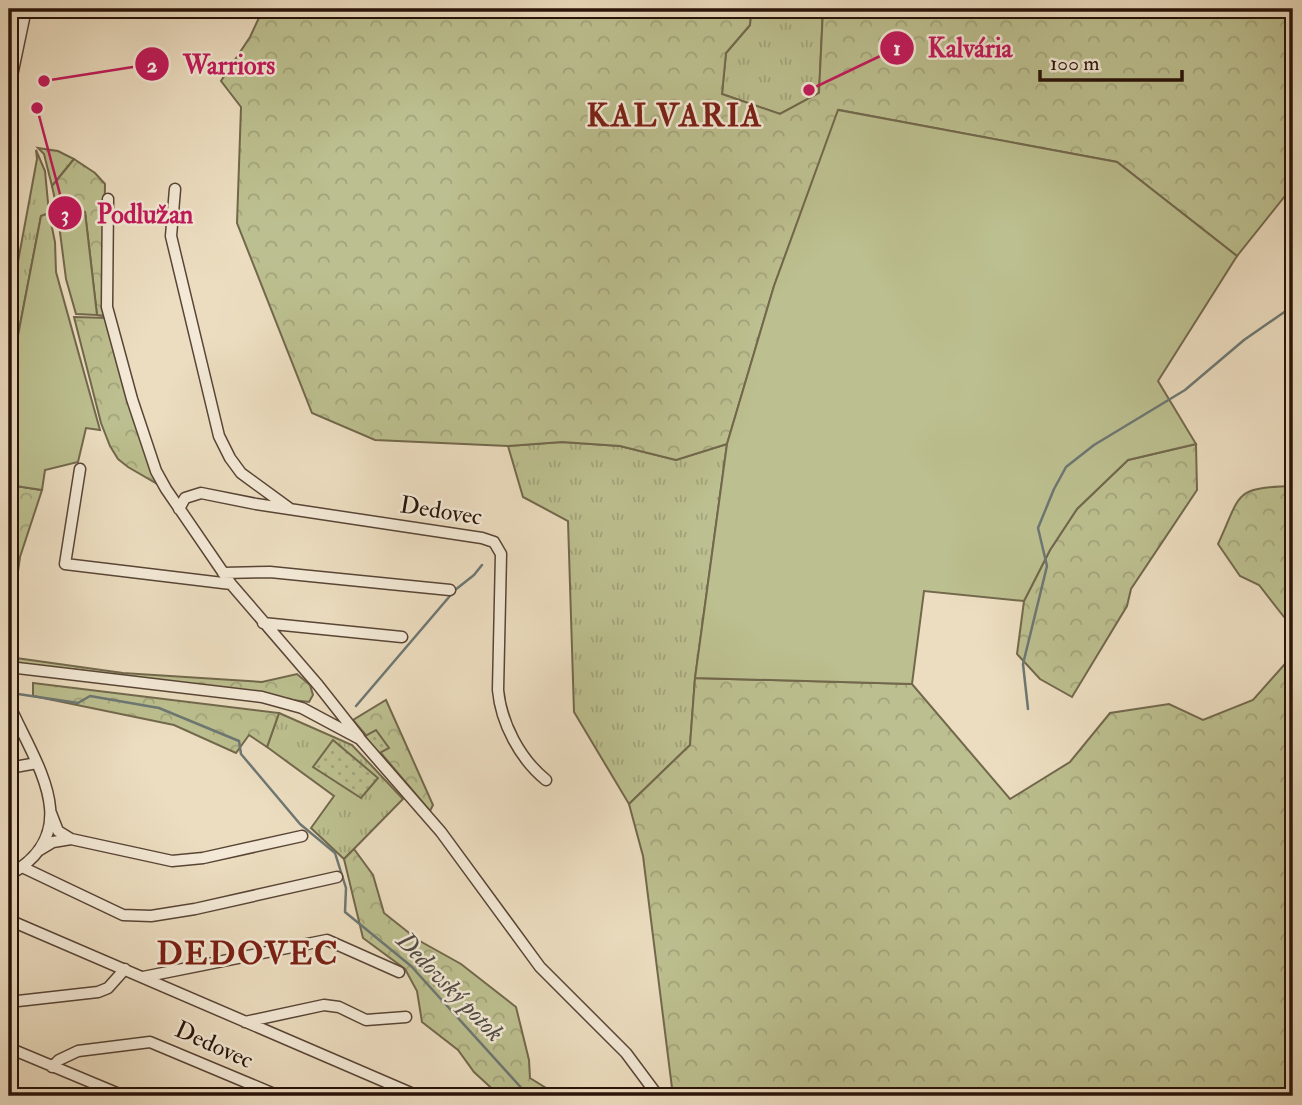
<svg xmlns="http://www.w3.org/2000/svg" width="1302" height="1105" viewBox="0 0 1302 1105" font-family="'IM FELL Double Pica',serif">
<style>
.grass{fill:url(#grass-tufts);stroke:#72684c;stroke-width:2}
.forest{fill:url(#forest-crowns);stroke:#72684c;stroke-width:2}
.park{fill:url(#park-dots);stroke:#72684c;stroke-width:2}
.garden{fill:#bcbf8f;stroke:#72684c;stroke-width:2}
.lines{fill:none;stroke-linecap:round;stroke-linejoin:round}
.stream{stroke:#6d7773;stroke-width:2.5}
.minor-casing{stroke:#594536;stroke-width:13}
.minor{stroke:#f3e9d6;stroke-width:10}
.labels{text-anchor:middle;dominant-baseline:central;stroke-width:5;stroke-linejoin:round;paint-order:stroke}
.street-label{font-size:24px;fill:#281208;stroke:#f3e9d6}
.water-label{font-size:26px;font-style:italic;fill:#504d46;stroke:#f3e9d6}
.district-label{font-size:32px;font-weight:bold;letter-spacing:2px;fill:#7a1f14;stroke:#f3e9d6}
.leader{fill:none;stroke:#c2185b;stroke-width:2.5}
.callout-dot{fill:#c2185b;stroke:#f3e9d6;stroke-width:2.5}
.mark-label{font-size:21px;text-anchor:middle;font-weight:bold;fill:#fff}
.callout-label{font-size:26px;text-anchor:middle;font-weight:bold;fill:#c2185b;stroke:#f3e9d6;stroke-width:5;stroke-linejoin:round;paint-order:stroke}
</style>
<defs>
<pattern id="grass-tufts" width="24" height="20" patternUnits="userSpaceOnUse" patternTransform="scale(1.75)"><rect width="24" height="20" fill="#bcbf8f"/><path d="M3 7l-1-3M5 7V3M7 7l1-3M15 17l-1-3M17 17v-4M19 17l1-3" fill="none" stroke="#a2a37a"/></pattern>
<pattern id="forest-crowns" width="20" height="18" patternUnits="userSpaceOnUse" patternTransform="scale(1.75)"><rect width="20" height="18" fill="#bcbf8f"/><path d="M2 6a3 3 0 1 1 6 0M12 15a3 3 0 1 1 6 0" fill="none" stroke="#a2a37a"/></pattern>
<pattern id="park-dots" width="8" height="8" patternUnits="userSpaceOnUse" patternTransform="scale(1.75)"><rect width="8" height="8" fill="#bcbf8f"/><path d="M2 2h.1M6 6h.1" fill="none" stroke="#a2a37a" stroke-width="1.8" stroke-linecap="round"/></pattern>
</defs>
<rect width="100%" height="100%" fill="#ecddc0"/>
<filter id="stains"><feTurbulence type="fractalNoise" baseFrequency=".00286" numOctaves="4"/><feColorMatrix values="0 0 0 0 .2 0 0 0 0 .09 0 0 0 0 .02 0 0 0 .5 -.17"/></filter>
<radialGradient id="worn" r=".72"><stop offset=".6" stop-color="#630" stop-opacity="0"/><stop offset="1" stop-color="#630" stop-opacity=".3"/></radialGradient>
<!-- grass -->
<path class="grass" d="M751,9H823L819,93L780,114L722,94L726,53L750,25Z
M38,148L58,151L74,159L52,186L44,154Z
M36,150L45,171L49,213L41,216L9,382V310L37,159Z
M562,442L620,446L676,460L727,444L695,678L690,745L629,804L574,712L568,521L523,497L508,446Z
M279,713L352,745L403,799L344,859L311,828L334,796L267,747Z"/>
<!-- forest -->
<path class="forest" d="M263,9H751L750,25L726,53L722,94L780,114L819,93L823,9H1293V186L1237,256L1117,162L839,110L774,286L727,444L676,460L620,446L562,442L508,446L375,440L312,413L237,223L241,107L221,81L250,37Z
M74,159L95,173L105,184L103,306L106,316L97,315L85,212L57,209L52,186Z
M74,317L109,318L166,489L128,467L118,459L110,446L101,423Z
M1196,444L1197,490L1131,589L1127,606L1072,697L1040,679L1017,654L1024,601L1050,550L1077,509L1128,460Z
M9,485L42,490L20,557L16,586L9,605Z
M1293,486V620L1284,617L1259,585L1240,576L1218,544C1242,492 1233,488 1293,486Z
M1292,656L1293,1096H673L643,856L629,804L690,745L695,678L912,684L1010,799L1070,762L1110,713L1169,704L1203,720L1253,700Z
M9,657L123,673L262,682L297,674L310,685L313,695L309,702L9,667Z
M33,683L279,713L267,747L249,735L236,753L174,725L33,696Z
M386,700L433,805L430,811L353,720Z
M354,849L373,875L384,913L418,940L461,964L516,1007L529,1060L530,1078L559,1096H500L474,1072L458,1050L422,1022L417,991L405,969L363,938L344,859Z"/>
<!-- park -->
<path class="park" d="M376,730L389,748L378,754L365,736Z
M333,740L378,778L361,798L313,767Z"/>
<!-- garden -->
<path class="garden" d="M838,110L1117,162L1237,256L1158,381L1196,444L1128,460L1077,509L1050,550L1024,601L924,591L912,684L695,678L727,444L774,286Z
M57,209L85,212L97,315L76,314L66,279Z
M49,213L55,242L56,272L100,430L86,428L78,462L45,470L42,490L9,485V382L41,216Z"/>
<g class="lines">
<!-- stream -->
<path class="stream" d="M18,694L78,703L90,696L159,708L239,741L241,754L300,824L335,853L346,888L345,912L411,966L525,1092H542L547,1096
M356,706L455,590L474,575L482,565
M1028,709L1023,664L1047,566L1038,528L1054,489L1066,467L1094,445L1185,390L1244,340L1293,306"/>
<defs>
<path id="minor" d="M9,90L26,9
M175,189L171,236L219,436L230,458L241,473L289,508
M108,199L107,307L132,399L156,471L166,489L231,584L318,685L359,737
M80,469L65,564L231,584
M179,509L185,498L201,493L256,504L482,538L494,542L501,554L498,690C501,723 520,759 546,780
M223,573L270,572L450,590
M263,623L402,637
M9,667L262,697L302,708L360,739L441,832L540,967L626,1053L658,1096
M9,704C34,762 88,831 9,875
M9,768L37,763
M51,813L58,831L71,839L172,861L203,858L302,836
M38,851L53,842L71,839
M22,867L123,915L151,916L195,909L337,877
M9,920L418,1096
M143,977L327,940L399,972
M9,1002L98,992L108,988L125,969
M245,1022L324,1005L339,1007L366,1020L406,1017
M9,1048L124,1096
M52,1067L59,1060L78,1051L150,1042L279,1096"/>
</defs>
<!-- minor casing -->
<use href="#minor" class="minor-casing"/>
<!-- minor -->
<use href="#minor" class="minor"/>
</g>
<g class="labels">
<!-- street labels -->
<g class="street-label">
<text transform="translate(441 511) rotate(9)">Dedovec</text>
<text transform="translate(214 1045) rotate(24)">Dedovec</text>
</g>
<!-- water labels -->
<g class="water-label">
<text transform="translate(450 987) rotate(46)">Dedovský potok</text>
</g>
<!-- district labels -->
<g class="district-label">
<text x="675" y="116">KALVARIA</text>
<text x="248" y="954">DEDOVEC</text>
</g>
</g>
<!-- callouts -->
<path class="leader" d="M809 90L897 48M44 81L152 64M37 108L65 213"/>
<g class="callout-dot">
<circle cx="809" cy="90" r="7"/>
<circle cx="44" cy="81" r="7"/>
<circle cx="37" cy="108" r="7"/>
<circle cx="897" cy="48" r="18"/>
<circle cx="152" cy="64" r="18"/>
<circle cx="65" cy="213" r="18"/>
</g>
<g class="mark-label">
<text x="897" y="55">1</text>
<text x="152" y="72">2</text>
<text x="65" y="221">3</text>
</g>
<g class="callout-label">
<text x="970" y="57">Kalvária</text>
<text x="229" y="74">Warriors</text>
<text x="145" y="223">Podlužan</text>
</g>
<!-- margin -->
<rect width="1302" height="1105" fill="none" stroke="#ecddc0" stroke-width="35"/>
<rect x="10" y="10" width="1281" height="1084" fill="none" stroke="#281208" stroke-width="3.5"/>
<rect x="18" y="18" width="1267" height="1070" fill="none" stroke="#281208" stroke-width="2"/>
<!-- scale -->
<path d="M1040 70v10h142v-10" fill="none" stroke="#281208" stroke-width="3.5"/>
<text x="1050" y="70" font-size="21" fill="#281208" stroke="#f3e9d6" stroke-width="5" paint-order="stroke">100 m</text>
<rect width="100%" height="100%" filter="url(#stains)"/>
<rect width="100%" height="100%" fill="url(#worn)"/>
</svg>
